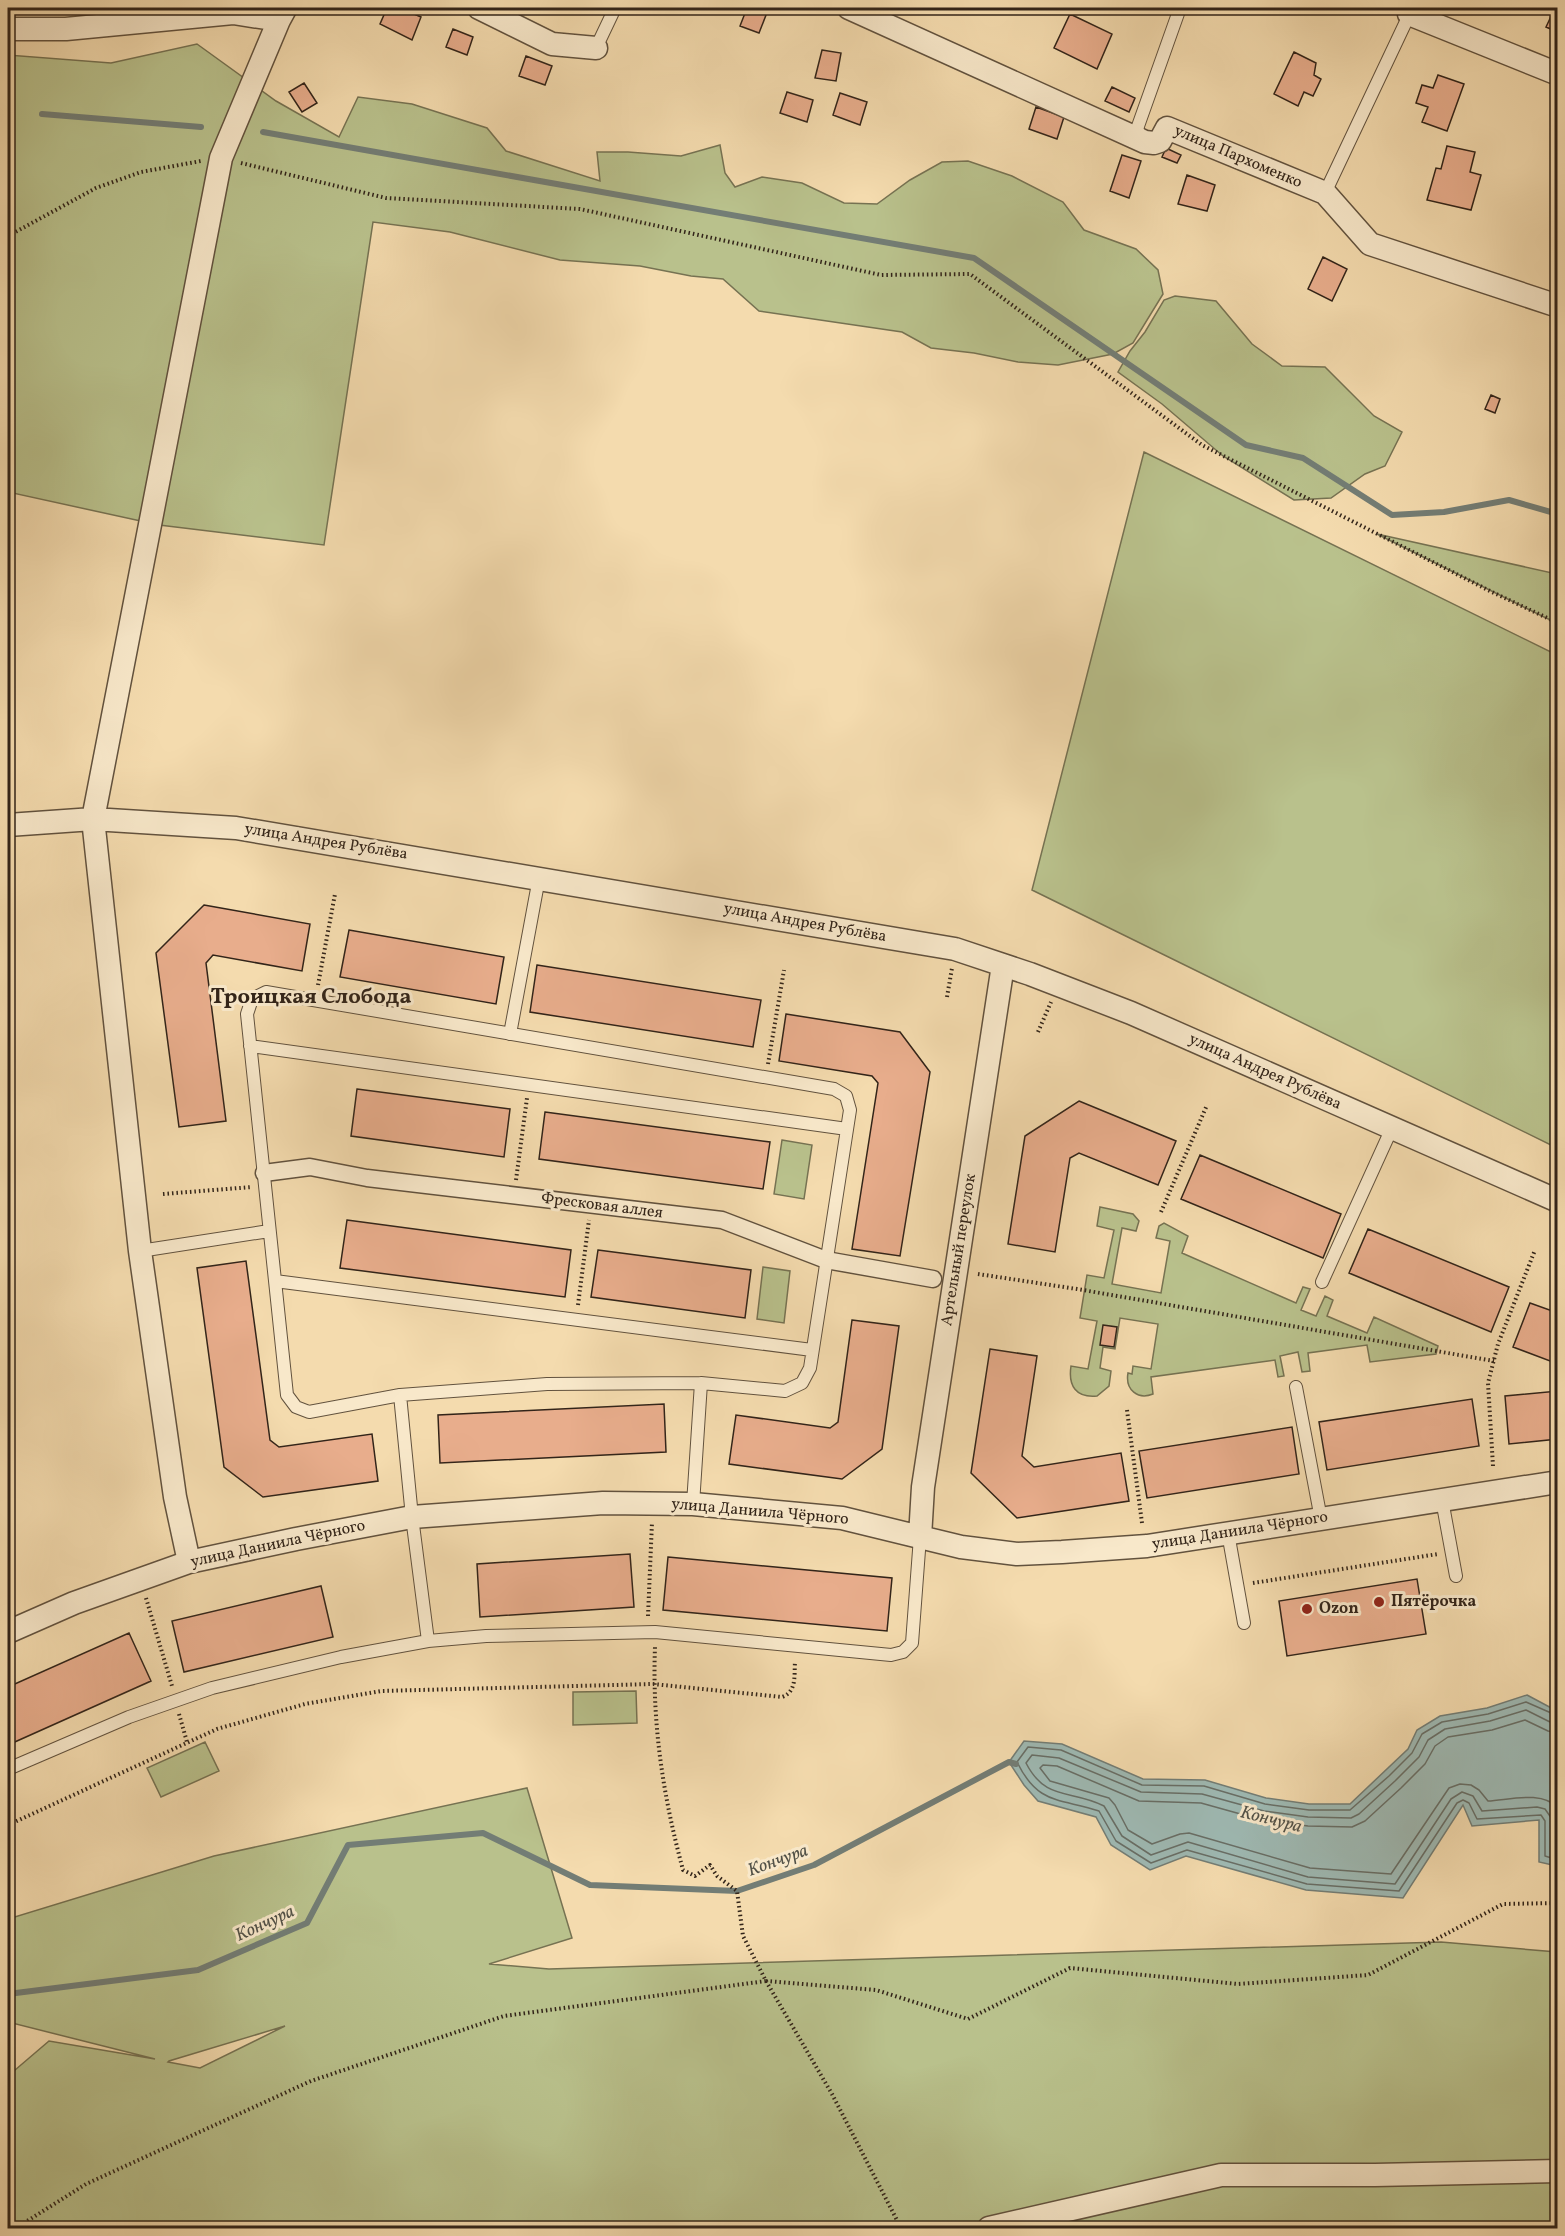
<svg xmlns="http://www.w3.org/2000/svg" width="1565" height="2236" viewBox="0 0 1565 2236" font-family="Vollkorn,serif">
<style>
.green{fill:#b9c18c;stroke:#767252;stroke-width:1.5;fill-rule:evenodd}
.water{fill:#9eb9b3;stroke:#737d75;stroke-width:1.5}
.lines{fill:none;stroke-linecap:round;stroke-linejoin:round}
.shore{stroke:#686e66;stroke-width:1.5}
.stream{stroke:#737d75;stroke-width:6}
.building{fill:#e8ad8c;stroke:#322419;stroke-width:1.5}
.service-casing{stroke:#62523e;stroke-width:14}
.pedestrian-casing{stroke:#62523e;stroke-width:19}
.minor-casing{stroke:#62523e;stroke-width:25}
.path{stroke:#322419;stroke-width:4;stroke-dasharray:1.5 3;stroke-linecap:butt}
.service{stroke:#f8e8ca;stroke-width:12}
.pedestrian{stroke:#f8e8ca;stroke-width:16}
.minor{stroke:#f8e8ca;stroke-width:22}
.poi-dot{fill:#8f2418;stroke:#f8e8ca;stroke-width:2}
.labels{text-anchor:middle;dominant-baseline:central;stroke-width:6;stroke-linejoin:round;paint-order:stroke}
.street-label{font-size:16px;fill:#322419;stroke:#f8e8ca}
.poi-label{font-size:16px;font-weight:bold;fill:#322419;stroke:#f8e8ca;text-anchor:start}
.water-label{font-size:18px;font-style:italic;fill:#525147;stroke:#f8e8ca}
.district-label{font-size:22px;font-weight:bold;fill:#322419;stroke:#f8e8ca}
</style>
<rect width="100%" height="100%" fill="#f4dbae"/>
<filter id="stains"><feTurbulence type="fractalNoise" baseFrequency=".00333" numOctaves="4"/><feColorMatrix values="0 0 0 0 .2 0 0 0 0 .09 0 0 0 0 .02 0 0 0 .5 -.17"/></filter>
<radialGradient id="worn" r=".72"><stop offset=".6" stop-color="#630" stop-opacity="0"/><stop offset="1" stop-color="#630" stop-opacity=".3"/></radialGradient>
<!-- green -->
<path class="green" d="M197,44L276,101L339,137L358,97L412,104L487,128L506,151L600,181L597,152H628L681,156L720,145L725,173L735,187L762,177L802,183L844,203L877,204L910,180L942,162L968,161L1012,176L1063,202L1084,230L1136,249L1158,270L1163,294L1133,343L1113,354L1058,365L1018,362L974,353L931,348L902,332L759,311L723,279L691,276L640,266L560,260L450,232L373,222L324,545L159,525L8,492V55L111,63Z
M1175,296L1216,301L1252,344L1282,366L1325,367L1374,416L1402,432L1385,466L1365,474L1331,498L1294,500L1223,456L1162,404L1118,372L1130,351L1145,332L1164,300Z
M1144,452L1557,655V1148L1032,890Z
M1377,534L1557,574V623L1542,616Z
M782,1140L812,1145L804,1199L774,1194Z
M1100,1207L1133,1214L1139,1221L1136,1231L1122,1228L1112,1284L1161,1293L1170,1241L1156,1238L1159,1226L1164,1223L1188,1236L1182,1253L1296,1303L1303,1287L1310,1289L1301,1310L1316,1316L1325,1296L1333,1300L1327,1316L1367,1333L1374,1317L1438,1346L1436,1354L1370,1362L1367,1345L1308,1353L1310,1371L1302,1372L1298,1352L1280,1356L1284,1376L1278,1377L1275,1360L1151,1377L1153,1394C1138,1400 1125,1390 1128,1373L1132,1374L1133,1366L1151,1369L1158,1324L1120,1318L1115,1349L1103,1347L1100,1368L1111,1371L1109,1386L1097,1396C1076,1398 1068,1386 1071,1366L1088,1369L1097,1321L1080,1318L1087,1275L1104,1278L1114,1230L1097,1226Z
M763,1267L790,1271L784,1323L757,1319Z
M636,1691L637,1723L573,1725V1692Z
M205,1742L219,1771L161,1797L147,1768Z
M527,1788L572,1938L489,1964L549,1969L1441,1942L1557,1952V2228H8V2076L49,2041L155,2059L8,2022V1919L214,1856ZM285,2026L200,2068L168,2062L169,2061Z"/>
<!-- water -->
<path class="water" d="M1527,1695L1557,1711V1866L1539,1862V1820L1472,1826L1463,1805L1403,1898L1306,1890L1186,1856L1150,1870L1111,1845L1096,1817L1038,1801L1024,1785L1009,1762L1024,1741L1062,1744L1143,1779L1205,1780L1266,1798L1309,1804H1350L1408,1749L1417,1730L1440,1716L1487,1708Z"/>
<g class="lines">
<!-- shore -->
<path class="shore" d="M1558,1716L1526,1702L1488,1714L1442,1722L1422,1734L1412,1753L1389,1776L1350,1810H1309L1265,1804L1204,1786L1142,1785L1061,1750L1028,1747L1017,1762C1038,1805 1059,1798 1099,1811L1116,1841L1151,1863L1187,1850L1307,1884L1399,1891L1457,1803L1463,1800L1469,1803L1477,1819L1541,1815L1545,1821V1856L1558,1860
M1558,1724L1550,1722L1526,1710L1490,1721L1445,1729L1428,1740L1419,1757L1395,1781L1359,1814L1351,1818L1308,1817L1264,1811L1202,1794L1141,1792L1059,1758L1032,1755L1026,1763C1046,1802 1071,1789 1104,1806L1122,1836L1151,1855L1188,1842L1308,1877L1395,1884L1451,1799L1462,1792L1473,1796L1482,1811L1537,1807L1545,1809L1552,1819L1553,1850L1558,1852
M1558,1733L1548,1731L1525,1720L1492,1730L1448,1737L1435,1746L1425,1764L1401,1788L1365,1821L1352,1827L1308,1826L1262,1820L1201,1803L1139,1801L1057,1766L1043,1765L1040,1768L1050,1781L1109,1798L1115,1805L1128,1830L1152,1844L1180,1834L1189,1833L1310,1868L1391,1874L1449,1788L1460,1784L1471,1785L1479,1790L1488,1801C1509,1800 1542,1790 1558,1808"/>
<!-- stream -->
<path class="stream" d="M42,114L201,127
M263,132L974,258L1246,445L1303,458L1392,515L1444,512L1509,500L1558,514
M8,1994L198,1970L307,1923L348,1845L483,1833L590,1885L737,1891L814,1865L1009,1762L1016,1764"/>
</g>
<!-- building -->
<path class="building" d="M387,8H400L421,17L412,40L380,24Z
M747,8H762L768,10L759,33L740,26Z
M1555,8H1558V32L1546,27Z
M1070,14L1112,34L1097,69L1054,48Z
M453,29L473,37L467,55L446,47Z
M822,50L841,53L836,81L815,78Z
M1294,52L1316,63L1314,75L1321,79L1313,96L1304,92L1298,106L1274,94Z
M526,56L552,66L545,85L519,76Z
M1438,75L1464,84L1447,131L1422,122L1428,107L1416,103L1422,85L1433,88Z
M304,83L317,103L302,112L289,92Z
M1112,87L1135,98L1129,112L1105,101Z
M787,92L813,100L807,122L780,113Z
M840,93L867,102L860,125L833,115Z
M1036,107L1064,117L1057,139L1029,129Z
M1447,146L1475,152L1470,172L1481,175L1471,210L1427,200L1436,168L1441,169Z
M1166,148L1181,155L1177,163L1162,157Z
M1122,155L1141,161L1129,198L1110,191Z
M1187,175L1215,185L1207,211L1178,204Z
M1323,257L1347,269L1332,301L1308,289Z
M1491,395L1500,399L1495,413L1485,409Z
M204,905L310,924L302,971L213,955L206,963L226,1121L179,1127L156,953Z
M349,930L504,957L496,1004L340,977Z
M537,965L761,1000L753,1047L530,1012Z
M786,1014L900,1032L930,1072L900,1256L852,1249L878,1083L872,1076L779,1061Z
M357,1089L510,1109L504,1157L351,1136Z
M1079,1101L1176,1141L1158,1185L1079,1153L1070,1158L1055,1252L1008,1244L1025,1136Z
M545,1112L770,1142L763,1189L539,1159Z
M1200,1155L1341,1214L1323,1258L1181,1199Z
M347,1220L571,1250L565,1297L340,1268Z
M1368,1229L1509,1287L1491,1332L1349,1273Z
M598,1250L751,1270L745,1318L591,1297Z
M246,1261L270,1440L279,1447L372,1434L378,1481L263,1497L224,1467L197,1268Z
M1530,1303L1558,1313V1364L1513,1347Z
M852,1320L899,1326L882,1449L842,1479L729,1464L736,1415L830,1428L838,1422Z
M1103,1325L1117,1327L1114,1347L1100,1345Z
M990,1349L1037,1356L1022,1456L1034,1467L1121,1453L1129,1501L1017,1518L971,1473Z
M1558,1391V1439L1509,1444L1505,1396Z
M1472,1399L1479,1446L1327,1470L1319,1422Z
M664,1404L666,1452L440,1463L438,1415Z
M1292,1427L1299,1474L1147,1498L1139,1451Z
M630,1554L634,1607L480,1617L477,1564Z
M668,1557L892,1578L887,1631L663,1610Z
M1417,1579L1426,1634L1287,1656L1279,1601Z
M321,1586L333,1637L184,1672L172,1621Z
M129,1633L151,1681L8,1745V1687Z"/>
<g class="lines">
<defs>
<path id="service" d="M596,48L615,8
M1144,141L1137,129L1180,8
M1325,193L1411,11
M266,992L834,1089L846,1096L850,1110L810,1368L802,1383L785,1391L701,1383L547,1384L400,1395L309,1412L296,1407L287,1395L247,1014L252,999Z
M510,1034L539,878
M250,1046L847,1129
M140,1251L269,1231
M275,1281L812,1350
M1322,1282L1392,1128
M1296,1387L1321,1519
M400,1395L412,1517L428,1641L486,1636L655,1632L891,1655L903,1652L912,1643L920,1537
M1442,1500L1456,1576
M693,1504L701,1383
M1228,1533L1244,1623
M8,1769L129,1717L212,1688L341,1657L428,1641"/>
<path id="pedestrian" d="M264,1173L310,1167L367,1178L722,1220L826,1260L933,1279"/>
<path id="minor" d="M479,8L552,44L596,48
M849,8L1145,142L1154,143L1160,141L1167,128L1325,193L1370,244L1558,306
M1409,14L1558,74
M8,29H66L233,13L279,20L285,9
M8,825L93,819L236,828L955,949L1030,974L1131,1013L1558,1201
M920,1537L923,1487L1003,965
M189,1562L175,1497L140,1251L93,819L221,158L279,20
M8,1632L74,1603L189,1562L296,1539L412,1517L603,1503L693,1504L842,1518L961,1547L1017,1554L1062,1552L1147,1546L1558,1482
M989,2228L1221,2175H1375L1558,2171"/>
</defs>
<!-- service casing -->
<use href="#service" class="service-casing"/>
<!-- pedestrian casing -->
<use href="#pedestrian" class="pedestrian-casing"/>
<!-- minor casing -->
<use href="#minor" class="minor-casing"/>
<!-- path -->
<path class="path" d="M241,163L386,198L580,209L881,275L970,274L1202,445L1492,592L1558,623
M8,236L96,188L141,172L201,161
M318,985L335,894
M947,997L952,968
M1038,1032L1051,1002
M768,1064L784,970
M516,1180L527,1098
M163,1194L252,1187
M1161,1212L1207,1105
M978,1274L1077,1289L1494,1361
M578,1305L589,1220
M1127,1410L1142,1523
M1493,1466L1488,1383L1498,1344L1535,1250
M1253,1583L1438,1554
M146,1598L172,1686
M648,1616L652,1522
M179,1714L187,1742
M8,1825L217,1729L305,1704L381,1691L653,1684L782,1697C797,1692 794,1675 795,1662
M766,1981L876,1990L968,2019L1070,1968L1238,1984L1368,1975L1503,1904L1558,1903
M766,1981L832,2094L901,2228
M16,2228L86,2184L311,2081L504,2016L766,1981L743,1936L737,1891L717,1876L710,1865L695,1876L683,1870C663,1796 652,1724 655,1647"/>
<!-- service -->
<use href="#service" class="service"/>
<!-- pedestrian -->
<use href="#pedestrian" class="pedestrian"/>
<!-- minor -->
<use href="#minor" class="minor"/>
</g>
<!-- markers -->
<g class="poi-dot">
<circle cx="1379" cy="1602" r="6"/>
<circle cx="1307" cy="1609" r="6"/>
</g>
<g class="labels">
<!-- street labels -->
<g class="street-label">
<text transform="translate(1238 157) rotate(23)">улица Пархоменко</text>
<text transform="translate(326 842) rotate(9)">улица Андрея Рублёва</text>
<text transform="translate(805 923) rotate(10)">улица Андрея Рублёва</text>
<text transform="translate(1265 1072) rotate(24)">улица Андрея Рублёва</text>
<text transform="translate(602 1206) rotate(7)">Фресковая аллея</text>
<text transform="translate(959 1250) rotate(-81)">Артельный переулок</text>
<text transform="translate(760 1512) rotate(5)">улица Даниила Чёрного</text>
<text transform="translate(1240 1531) rotate(-9)">улица Даниила Чёрного</text>
<text transform="translate(278 1544) rotate(-12)">улица Даниила Чёрного</text>
</g>
<!-- poi labels -->
<g class="poi-label">
<text x="1391" y="1602">Пятёрочка</text>
<text x="1319" y="1609">Ozon</text>
</g>
<!-- water labels -->
<g class="water-label">
<text transform="translate(1271 1820) rotate(14)">Кончура</text>
<text transform="translate(778 1861) rotate(-20)">Кончура</text>
<text transform="translate(265 1924) rotate(-25)">Кончура</text>
</g>
<!-- district labels -->
<g class="district-label">
<text x="311" y="997">Троицкая Слобода</text>
</g>
</g>
<!-- margin -->
<rect width="1565" height="2236" fill="none" stroke="#f4dbae" stroke-width="30"/>
<rect x="9" y="9" width="1547" height="2218" fill="none" stroke="#322419" stroke-width="3"/>
<rect x="15" y="15" width="1535" height="2206" fill="none" stroke="#322419" stroke-width="1.5"/>
<rect width="100%" height="100%" filter="url(#stains)"/>
<rect width="100%" height="100%" fill="url(#worn)"/>
</svg>
